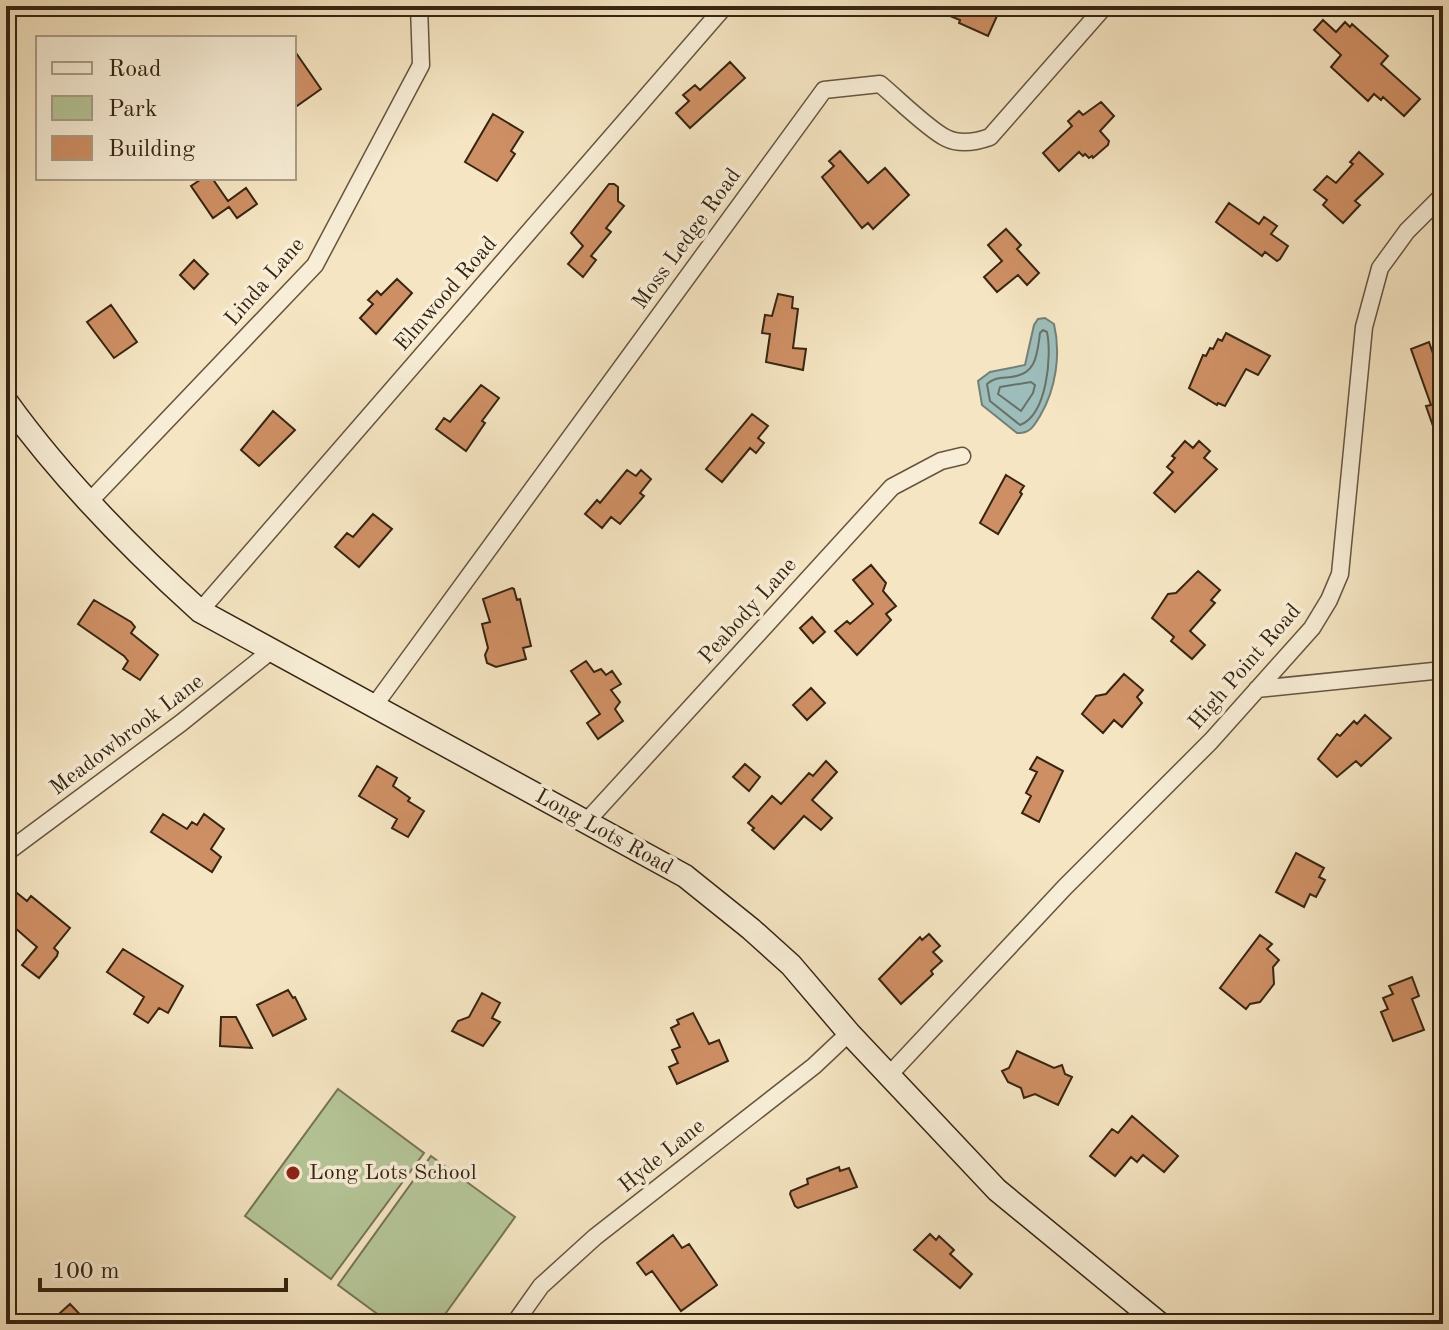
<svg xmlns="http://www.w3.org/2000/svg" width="1449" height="1330" viewBox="0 0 1449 1330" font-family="'Old Standard TT',serif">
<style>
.green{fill:#b5c698;stroke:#757655;stroke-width:2}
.water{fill:#9dbdba;stroke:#738077;stroke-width:2}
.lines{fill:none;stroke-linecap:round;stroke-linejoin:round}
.shore{stroke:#697166;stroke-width:2}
.building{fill:#cf8f64;stroke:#352512;stroke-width:2}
.minor-casing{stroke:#65553e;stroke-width:19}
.secondary-casing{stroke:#352512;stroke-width:25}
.minor{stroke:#f8eed7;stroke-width:16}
.secondary{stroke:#f8eed7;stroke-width:22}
.poi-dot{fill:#8f2418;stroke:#f8eed7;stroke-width:3}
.labels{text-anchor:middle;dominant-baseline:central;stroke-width:7;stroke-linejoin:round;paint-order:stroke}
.street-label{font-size:22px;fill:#352512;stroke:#f8eed7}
.poi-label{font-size:22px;fill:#352512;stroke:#f8eed7;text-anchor:start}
</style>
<rect width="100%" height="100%" fill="#f5e5c2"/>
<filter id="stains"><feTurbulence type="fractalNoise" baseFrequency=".0025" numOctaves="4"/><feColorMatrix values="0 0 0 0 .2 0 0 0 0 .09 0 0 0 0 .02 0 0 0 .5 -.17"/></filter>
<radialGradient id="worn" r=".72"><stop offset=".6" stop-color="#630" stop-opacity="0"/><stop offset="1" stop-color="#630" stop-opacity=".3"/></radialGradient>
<!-- green -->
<path class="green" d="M338,1089L424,1153L331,1279L245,1216Z
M431,1156L515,1217L438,1324H391L338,1285Z"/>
<!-- water -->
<path class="water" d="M1045,318L1054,324C1061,354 1056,389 1040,416C1034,426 1030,434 1017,433L982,405L978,381L990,372L1025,365L1034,325L1038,319Z"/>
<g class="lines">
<!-- shore -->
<path class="shore" d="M1043,330L1047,332C1052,356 1047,415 1020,425L990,401L987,384C995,377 1001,378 1011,377C1037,374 1037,354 1040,333Z
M1031,382L1035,385L1033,393L1021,411L998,394L1000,387Z"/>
</g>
<!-- building -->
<path class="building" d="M955,6H975L997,16L988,36L959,23L960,20L950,16Z
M1323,20L1336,32L1345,22L1350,27L1352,24L1388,56L1381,64L1420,99L1404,116L1383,97L1381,100L1374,94L1368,101L1331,67L1341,55L1314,30Z
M294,50L321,89L294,108Z
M730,62L745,78L690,128L676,113L689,101L683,95L695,85L700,90Z
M1101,102L1114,116L1100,131L1109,141L1108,145L1093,158L1092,156L1089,158L1085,154L1083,156L1079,152L1059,171L1043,153L1072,126L1068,121L1079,111L1083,115Z
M493,114L523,132L511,151L515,154L497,181L465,162Z
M840,151L868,183L885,168L909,195L873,229L868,223L862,228L822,177L834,166L829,161Z
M1359,152L1383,174L1355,201L1360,205L1343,223L1323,205L1327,200L1314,190L1327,176L1336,183L1353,164L1350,162Z
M203,178H212L228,201L246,188L257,204L237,218L229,207L213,218L191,186Z
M609,184H614L618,187V201L624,206L606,228L611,232L591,256L596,260L583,277L568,264L583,246L571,233Z
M1229,203L1259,224L1264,217L1277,226L1271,234L1288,246L1280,259L1277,261L1265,252L1262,256L1216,222Z
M1006,229L1021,245L1017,249L1039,273L1027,285L1018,275L997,292L984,277L1002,261L988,245Z
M194,260L208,274L194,289L180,275Z
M397,279L412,293L376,334L360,318L373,304L368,300L377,291L381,295Z
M778,294L793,297L792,308L798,309L793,348L806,349L803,370L766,362L770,334L762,333L765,315L772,316Z
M111,305L137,342L114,358L87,322Z
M1226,333L1270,356L1258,375L1246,369L1225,406L1218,403L1217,405L1189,388L1203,355L1206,356L1210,348L1213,349L1218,339L1222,341Z
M1429,342L1436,362L1443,360L1441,434L1438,424L1433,426L1426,406L1431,405L1411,349Z
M481,385L499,398L482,421L485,423L466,451L436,429L444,418L450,422Z
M273,411L295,430L259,466L241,450Z
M752,414L768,426L758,438L764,443L756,453L750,448L722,482L706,469Z
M1185,441L1193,448L1199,441L1210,451L1204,458L1217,469L1175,512L1154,493L1173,472L1167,467L1175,458L1172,456Z
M627,470L636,476L641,470L651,479L640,493L644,496L620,524L611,517L602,528L585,514L597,500L600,503Z
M1006,475L1024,486L1020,492L1022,494L998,534L980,523Z
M373,514L392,529L359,567L335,547L347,533L353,537Z
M871,565L886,583L883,591L896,606L886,614L891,620L857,655L835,631L847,621L850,624L873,604L853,580Z
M1198,571L1220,590L1211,600L1215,603L1190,631L1205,645L1192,659L1171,641L1174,637L1152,618L1168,594L1176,593Z
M512,588L514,589L517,600L520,599L531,646L523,648L526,659L496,667L487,663L485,655L488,648L482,624L490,622L483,599Z
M94,600L131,622L135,627L131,633L158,655L140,680L123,669L128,661L124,656L78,624Z
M812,617L825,632L813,643L800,628Z
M586,661L594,672L601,669L606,675L612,671L621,684L611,690L620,702L615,709L623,721L598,739L587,723L600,714L571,671Z
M1124,674L1143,690L1137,697L1142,703L1122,727L1114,720L1103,733L1082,714L1096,696L1106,694Z
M811,688L825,703L807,720L793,705Z
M1365,715L1391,738L1361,766L1356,761L1337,777L1318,759L1337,734L1340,736L1354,721L1357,724Z
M1037,757L1063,771L1039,822L1022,813L1031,796L1026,793L1037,772L1030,769Z
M826,761L837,772L812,800L832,818L821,830L804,816L774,849L752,830L754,828L748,823L772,796L781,804L809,773L813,776Z
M745,764L760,777L749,791L733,777Z
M377,766L397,778L393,786L410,798L408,801L424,811L408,837L392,828L397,819L359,796Z
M163,814L187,829L192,822L197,825L204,814L224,829L211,849L221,857L212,872L151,832Z
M1296,853L1324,868L1319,877L1325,880L1316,897L1310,894L1304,907L1276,892Z
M17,893L27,901L31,896L70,928L54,948L58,952L57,956L39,978L22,965L37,947L6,920V907Z
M929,934L940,946L933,952L942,961L931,971L933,974L901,1004L879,979L920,937L922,940Z
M1260,935L1272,944L1267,949L1279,960L1273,967L1274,984L1260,1002L1250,1004L1246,1009L1220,988Z
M123,949L183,986L168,1013L159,1008L148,1023L134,1014L144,997L107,972Z
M1412,977L1419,996L1412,999L1424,1030L1393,1041L1381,1012L1388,1009L1383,998L1393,994L1389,986Z
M288,990L293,998L295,997L306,1019L273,1036L257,1005Z
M482,993L500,1003L492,1018L500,1022L483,1046L452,1031L458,1021L469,1017Z
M693,1013L709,1044L719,1040L728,1061L677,1084L669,1067L678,1063L672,1050L680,1047L671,1028L679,1024L677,1020Z
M221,1017H236L252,1048L220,1046Z
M1017,1051L1054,1068L1062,1065L1065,1074L1072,1077L1058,1105L1035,1094L1024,1098L1021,1088L1008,1082L1002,1071L1009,1068Z
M1132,1116L1178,1156L1164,1172L1143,1155L1137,1162L1131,1157L1115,1176L1090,1156L1112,1129L1118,1133Z
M839,1167L840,1171L849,1168L857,1187L798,1208L795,1206L790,1194L791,1191L808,1184L807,1179Z
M930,1234L936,1240L939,1236L954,1250L950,1254L972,1274L960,1288L914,1250Z
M673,1235L682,1248L689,1244L717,1285L681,1311L652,1271L646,1275L637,1263Z
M70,1304L89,1324H48Z"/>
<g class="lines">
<defs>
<path id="minor" d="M89,502L315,265L421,65L419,6
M200,611L725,6
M1257,689L1443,670
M374,706L824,90L880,84C897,98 928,129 946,138C960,145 976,142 990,137L1105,6
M586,822L892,487L941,461L962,456
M6,853L181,723L272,650
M890,1074L1065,887L1211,741L1312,628L1329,600L1340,574L1364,327L1380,268L1407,231L1443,195
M514,1324L541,1286L595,1237L814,1066L849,1033"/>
<path id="secondary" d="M6,401C62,479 129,547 200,611L685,876L751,929L791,965L849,1033L997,1190L1160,1324"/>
</defs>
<!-- minor casing -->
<use href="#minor" class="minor-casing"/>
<!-- secondary casing -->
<use href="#secondary" class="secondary-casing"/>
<!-- minor -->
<use href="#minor" class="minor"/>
<!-- secondary -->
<use href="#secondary" class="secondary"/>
</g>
<!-- markers -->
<circle class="poi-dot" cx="293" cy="1173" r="8"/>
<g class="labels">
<!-- street labels -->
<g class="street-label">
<text transform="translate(687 239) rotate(-54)">Moss Ledge Road</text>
<text transform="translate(265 282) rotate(-49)">Linda Lane</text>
<text transform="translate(446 294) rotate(-49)">Elmwood Road</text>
<text transform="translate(748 611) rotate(-48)">Peabody Lane</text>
<text transform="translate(1245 667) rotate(-49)">High Point Road</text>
<text transform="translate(127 735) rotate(-37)">Meadowbrook Lane</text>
<text transform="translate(604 832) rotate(29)">Long Lots Road</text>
<text transform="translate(662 1156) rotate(-39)">Hyde Lane</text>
</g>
<!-- poi labels -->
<g class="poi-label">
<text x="309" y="1173">Long Lots School</text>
</g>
</g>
<!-- margin -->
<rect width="1449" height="1330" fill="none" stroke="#f5e5c2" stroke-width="32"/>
<rect x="8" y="8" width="1433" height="1314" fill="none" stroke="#352512" stroke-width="4"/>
<rect x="16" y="16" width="1417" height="1298" fill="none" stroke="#352512" stroke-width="2"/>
<!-- legend -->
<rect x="36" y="36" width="260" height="144" fill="#f8eed7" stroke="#aa9e88" stroke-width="2"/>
<rect x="52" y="62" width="40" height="12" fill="#f8eed7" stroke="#aa9e88" stroke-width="2"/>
<text x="108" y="76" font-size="24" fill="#352512">Road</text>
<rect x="52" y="96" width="40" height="24" fill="#b5c698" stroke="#aa9e88" stroke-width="2"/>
<text x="108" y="116" font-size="24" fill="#352512">Park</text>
<rect x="52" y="136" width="40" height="24" fill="#cf8f64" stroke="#aa9e88" stroke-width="2"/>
<text x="108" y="156" font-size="24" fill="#352512">Building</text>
<!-- scale -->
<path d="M40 1278v12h246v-12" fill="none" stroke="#352512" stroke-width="4"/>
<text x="52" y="1278" font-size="24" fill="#352512" stroke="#f8eed7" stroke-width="6" paint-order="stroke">100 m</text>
<rect width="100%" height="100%" filter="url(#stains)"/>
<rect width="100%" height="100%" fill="url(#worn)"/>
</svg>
